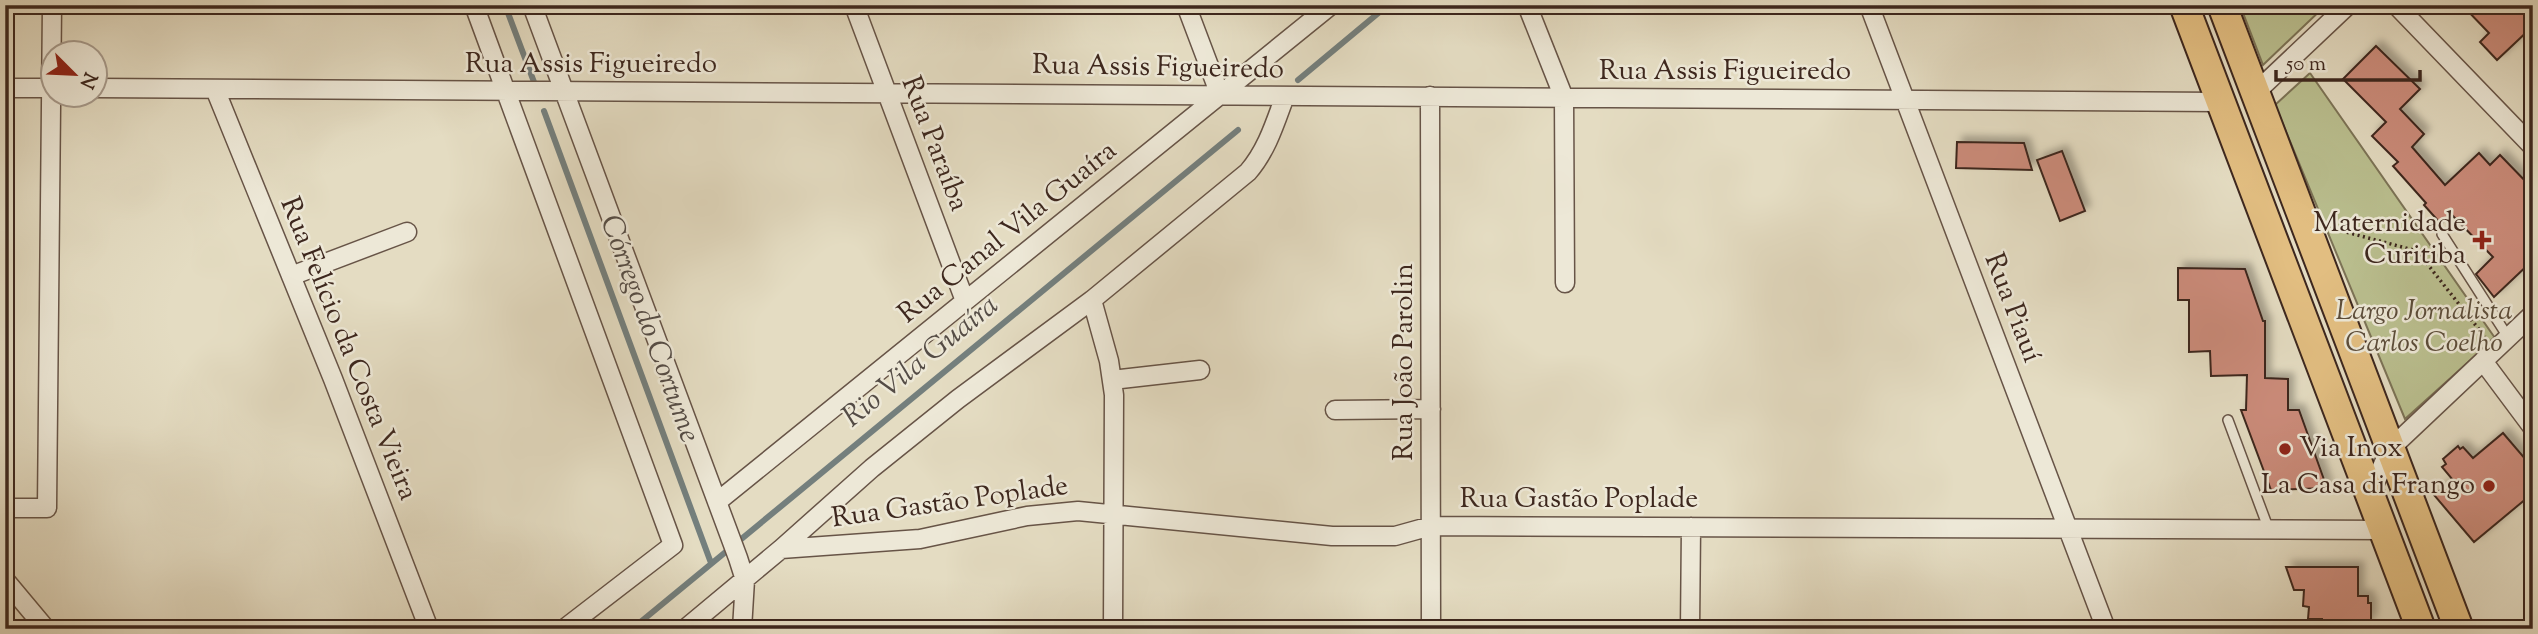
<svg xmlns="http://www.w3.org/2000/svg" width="2538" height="634" viewBox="0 0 2538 634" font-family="'Sorts Mill Goudy',serif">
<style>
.green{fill:#babf8f;stroke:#7c7356;stroke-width:2}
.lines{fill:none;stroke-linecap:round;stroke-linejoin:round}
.stream{stroke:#747f7d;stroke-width:6}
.building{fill:#cb8b7a;stroke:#3d271e;stroke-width:2;filter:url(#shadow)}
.service-casing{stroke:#675447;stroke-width:12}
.minor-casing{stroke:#675447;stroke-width:21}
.primary-casing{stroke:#3d271e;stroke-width:32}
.path{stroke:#3d271e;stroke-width:3.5;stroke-dasharray:2 3.5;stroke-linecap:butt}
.service{stroke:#ede8d7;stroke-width:9}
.minor{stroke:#ede8d7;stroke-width:18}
.primary{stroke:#e2be81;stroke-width:28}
.poi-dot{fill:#8f2418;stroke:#ede8d7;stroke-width:2.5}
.labels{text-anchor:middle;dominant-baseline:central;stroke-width:5;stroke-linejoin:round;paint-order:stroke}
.street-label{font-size:28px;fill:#3d271e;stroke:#ede8d7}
.poi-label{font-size:28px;fill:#3d271e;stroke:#ede8d7;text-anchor:end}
.park-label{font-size:28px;font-style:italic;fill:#5c4d3a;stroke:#ede8d7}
.water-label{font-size:30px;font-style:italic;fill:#544c46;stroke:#ede8d7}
</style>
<defs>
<filter id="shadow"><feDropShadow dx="5.5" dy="-5.5" stdDeviation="3.5" flood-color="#0004"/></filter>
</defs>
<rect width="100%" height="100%" fill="#e4dcc2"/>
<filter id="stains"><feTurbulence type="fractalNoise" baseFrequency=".00286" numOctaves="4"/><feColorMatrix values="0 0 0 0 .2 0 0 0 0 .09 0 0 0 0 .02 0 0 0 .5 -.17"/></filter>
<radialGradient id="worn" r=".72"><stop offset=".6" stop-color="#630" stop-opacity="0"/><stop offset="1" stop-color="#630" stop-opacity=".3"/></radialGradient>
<!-- green -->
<path class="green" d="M2240,5H2326L2263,65Z
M2310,73L2495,338L2405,419L2275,105Z"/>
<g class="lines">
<!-- stream -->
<path class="stream" d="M505,5L534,82
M1298,80L1388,5
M544,111L711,563
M632,629L1238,130"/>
</g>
<!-- building -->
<path class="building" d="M2462,5H2533V26L2497,60L2480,42L2489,33Z
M2376,46L2420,89L2400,109L2424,134L2412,147L2445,185L2479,153L2490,165L2500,155L2533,189V260L2494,297L2476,274L2493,257L2451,214L2441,224L2424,205L2426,203L2393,166L2398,162L2372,136L2386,122L2343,79Z
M1957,142L2024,143L2032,170L1956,168Z
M2062,151L2085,211L2060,221L2037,160Z
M2178,268L2245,269L2263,321H2265V378L2288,379V410H2299L2327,488L2271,490L2241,410H2246L2247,375L2211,376L2210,351L2189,352V300H2178Z
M2503,433L2533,468V493L2474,542L2434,495L2453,480L2442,467L2446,464L2443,459L2458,446L2460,449L2463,447L2473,458Z
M2286,567H2358V596H2368V603H2371V621H2366V629H2322V619H2308L2309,607L2303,606L2304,590H2294Z"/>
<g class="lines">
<defs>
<path id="service" d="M2442,234L2508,337
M2228,420L2269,530"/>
<path id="minor" d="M474,5L673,545L564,629
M532,5L738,558L745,580L742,629
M854,5L965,301
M1186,5L1220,95
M1527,5L1564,98L1565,283
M1869,5L2106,629
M2396,5L2533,147
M5,88H52
M94,88L2220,102
M215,89L333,379L429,629
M2255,93L2348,5
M1430,96L1431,629
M291,276L407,232
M1092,300L1109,361L1114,395L1113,629
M2483,361L2533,428
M1112,380L1200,370
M1335,410L1431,409
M2370,494L2390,449L2533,314
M717,502L1331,5
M5,508H47L52,5
M781,549L920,539L1027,516L1078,511L1332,536H1395L1431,526L2383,530
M5,580L46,629
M685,629L781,549L872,468L958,399L1092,300L1248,172C1267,150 1275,123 1285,96
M1690,629L1691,527"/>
<path id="primary" d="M2184,5L2421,629
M2222,5L2459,629"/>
</defs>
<!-- service casing -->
<use href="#service" class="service-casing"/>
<!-- minor casing -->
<use href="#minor" class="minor-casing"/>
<!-- primary casing -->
<use href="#primary" class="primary-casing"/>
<!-- path -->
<path class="path" d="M2331,228L2417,251L2485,337"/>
<!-- service -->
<use href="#service" class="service"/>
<!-- minor -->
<use href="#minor" class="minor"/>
<!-- primary -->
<use href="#primary" class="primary"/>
</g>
<!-- markers -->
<g class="poi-dot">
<path d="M2478.5 229.5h7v7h7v7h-7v7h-7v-7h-7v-7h7z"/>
<circle cx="2285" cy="449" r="7"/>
<circle cx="2489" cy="486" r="7"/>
</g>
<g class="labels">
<!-- street labels -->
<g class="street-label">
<text x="591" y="65">Rua Assis Figueiredo</text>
<text transform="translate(1158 68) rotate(1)">Rua Assis Figueiredo</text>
<text x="1725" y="72">Rua Assis Figueiredo</text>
<text transform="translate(934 144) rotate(69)">Rua Paraíba</text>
<text transform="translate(1008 233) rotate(-39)">Rua Canal Vila Guaíra</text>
<text transform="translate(2012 308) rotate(69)">Rua Piauí</text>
<text transform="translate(348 349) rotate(68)">Rua Felício da Costa Vieira</text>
<text transform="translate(1405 362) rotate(-90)">Rua João Parolin</text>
<text x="1579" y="500">Rua Gastão Poplade</text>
<text transform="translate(950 503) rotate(-8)">Rua Gastão Poplade</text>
</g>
<!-- poi labels -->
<g class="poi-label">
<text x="2466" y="224">Maternidade<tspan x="2466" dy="32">Curitiba</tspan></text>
<text x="2299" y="449" text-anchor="start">Via Inox</text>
<text x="2475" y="486">La Casa di Frango</text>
</g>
<!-- park labels -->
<g class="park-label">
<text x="2424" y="312">Largo Jornalista<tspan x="2424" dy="32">Carlos Coelho</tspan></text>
</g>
<!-- water labels -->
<g class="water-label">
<text transform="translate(649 329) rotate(70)">Córrego do Cortume</text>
<text transform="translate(921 362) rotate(-39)">Rio Vila Guaíra</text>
</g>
</g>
<!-- margin -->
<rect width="2538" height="634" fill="none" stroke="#e4dcc2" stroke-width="28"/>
<rect x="7" y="7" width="2524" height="620" fill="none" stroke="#3d271e" stroke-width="3.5"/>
<rect x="14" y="14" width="2510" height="606" fill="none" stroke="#3d271e" stroke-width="2"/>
<!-- north arrow -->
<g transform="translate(74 74) rotate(114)"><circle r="33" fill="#ede8d7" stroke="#a79b8d" stroke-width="2"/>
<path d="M0-5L12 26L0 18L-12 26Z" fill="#8f2418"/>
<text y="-10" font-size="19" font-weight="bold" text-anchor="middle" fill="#3d271e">N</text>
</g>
<!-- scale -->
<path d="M2276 70v10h144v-10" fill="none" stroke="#3d271e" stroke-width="3.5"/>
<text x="2286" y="70" font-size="21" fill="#3d271e" stroke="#ede8d7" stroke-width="5" paint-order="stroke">50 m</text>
<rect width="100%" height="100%" filter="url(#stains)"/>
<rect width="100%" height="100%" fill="url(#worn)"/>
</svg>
